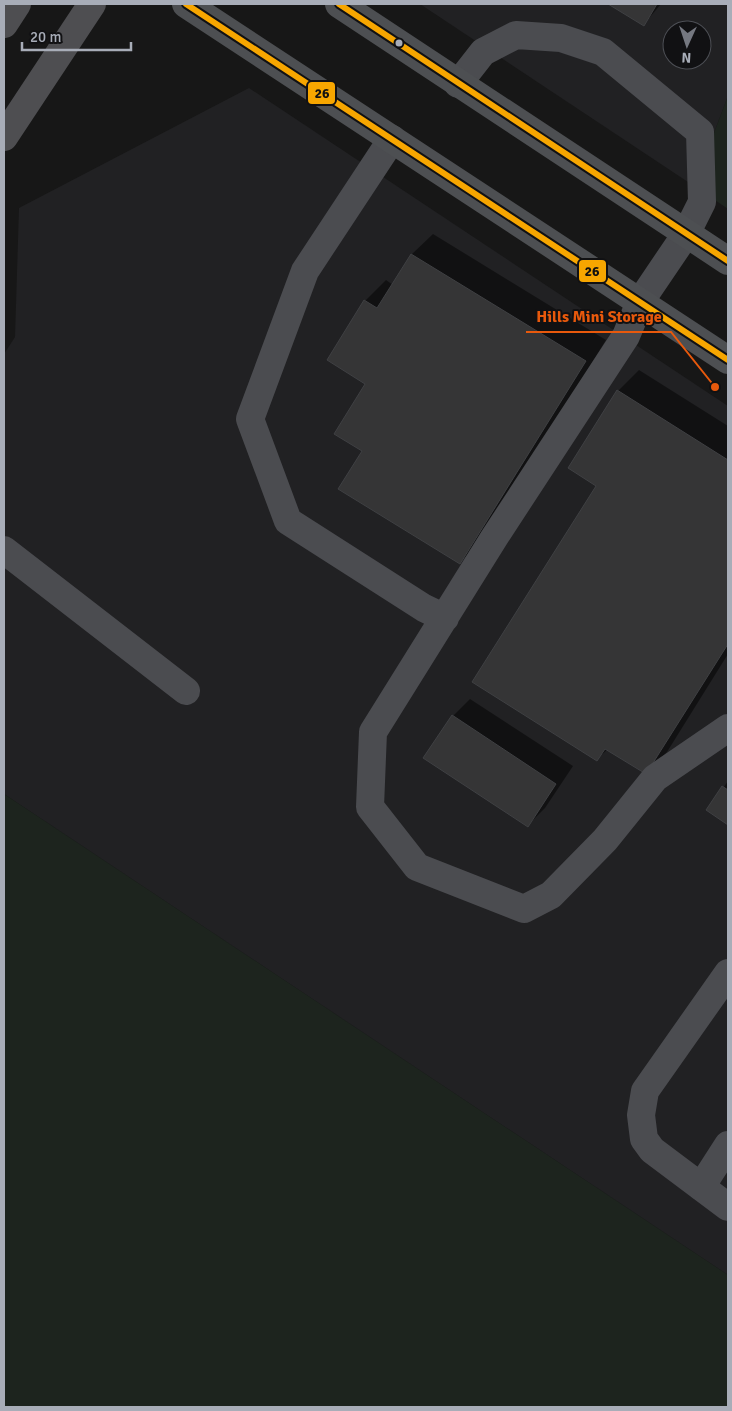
<svg xmlns="http://www.w3.org/2000/svg" width="732" height="1411" viewBox="0 0 732 1411" font-family="Signika,sans-serif">
<style>
.built{fill:#212123;fill-rule:evenodd}
.green{fill:#1d241e}
.shadow{fill:#0007}
.building{fill:#353536;stroke:#3f4043}
.lines{fill:none;stroke-linecap:round;stroke-linejoin:round}
.minor{stroke:#4b4c50;stroke-width:28}
.major{stroke:#4d4f52;stroke-width:28}
.highway{stroke:#4e4e51;stroke-width:28}
.bus-1-casing{stroke:#111113;stroke-width:10}
.bus-1{stroke:#f7a600;stroke-width:6}
.bus-dot{fill:#a8adb8;stroke:#111113;stroke-width:2}
.leader{fill:none;stroke:#e8590c;stroke-width:2}
.callout-dot{fill:#e8590c;stroke:#111113;stroke-width:2}
.callout-label{font-size:16px;text-anchor:middle;font-weight:bold;fill:#e8590c;stroke:#111113;stroke-width:4;stroke-linejoin:round;paint-order:stroke}
.line-badge{stroke:#111113;stroke-width:2}
.pale-badge-label{font-size:14px;text-anchor:middle;font-weight:bold;fill:#111}
</style>
<rect width="100%" height="100%" fill="#171717"/>
<!-- built -->
<path class="built" d="M420,4H728V96L694,186ZM672,30H702V60H672Z
M249,88L728,406V1275L4,794V354L15,337L19,208Z"/>
<!-- green -->
<path class="green" d="M728,96V209L694,186Z
M4,794L728,1275V1407H4Z"/>
<!-- shadow -->
<path class="shadow" d="M610,4H661L644,24Z
M433,234L606,340L481,542L460,562L364,450L366,383L365,301L386,280L393,285L412,254Z
M639,370L728,426V654L667,752L646,773L608,749L597,759L598,486L618,391Z
M470,699L573,766L545,808L528,825L453,716Z
M728,781V823L708,810Z"/>
<!-- building -->
<path class="building" d="M608,4H657L644,26Z
M411,254L586,361L460,564L338,489L362,451L334,434L365,384L327,360L364,300L377,308Z
M617,390L728,460V644L646,774L605,749L597,761L472,682L596,486L568,468Z
M452,715L556,784L528,827L423,758Z
M722,786L728,790V825L706,810Z"/>
<g class="lines">
<!-- minor -->
<path class="minor" d="M458,84L483,52L516,35L561,38L603,52L700,132L702,202L686,234L640,302L626,336L494,538L373,732L370,807L417,867L524,909L551,895L605,840L655,778L728,728
M392,139L305,271L250,419L288,521L424,608L445,618
M4,550L186,691
M728,973L645,1091L641,1115L644,1139L652,1150L728,1207
M701,1187L728,1145"/>
<!-- major -->
<path class="major" d="M186,4L728,360
M339,4L728,261"/>
<!-- highway -->
<path class="highway" d="M4,24L17,4
M4,137L92,4"/>
<defs>
<path id="bus-1" d="M186,4L728,360
M339,4L728,261"/>
</defs>
<!-- bus-1 casing -->
<use href="#bus-1" class="bus-1-casing"/>
<!-- bus-1 -->
<use href="#bus-1" class="bus-1"/>
</g>
<!-- markers -->
<circle class="bus-dot" cx="399" cy="43" r="4.5"/>
<!-- callouts -->
<path class="leader" d="M715 387L671 332H526"/>
<circle class="callout-dot" cx="715" cy="387" r="5"/>
<g class="callout-label">
<text x="599" y="322">Hills Mini Storage</text>
</g>
<g class="line-badge">
<rect x="307" y="81" width="29" height="24" rx="5" fill="#f7a600"/>
<rect x="578" y="259" width="29" height="24" rx="5" fill="#f7a600"/>
</g>
<g class="pale-badge-label">
<text x="322" y="98">26</text>
<text x="592" y="276">26</text>
</g>
<!-- border -->
<rect width="732" height="1411" fill="none" stroke="#a8adb8" stroke-width="10"/>
<!-- north arrow -->
<g transform="translate(687 45) rotate(183)"><circle r="24" fill="#111113" stroke="#4d4f55"/>
<path d="M0-4L9 19L0 12L-9 19Z" fill="#757880"/>
<text y="-8" font-size="14" font-weight="bold" text-anchor="middle" fill="#a8adb8">N</text>
</g>
<!-- scale -->
<path d="M22 42v8h109v-8" fill="none" stroke="#a8adb8" stroke-width="2.5"/>
<text x="30" y="42" font-size="15" fill="#a8adb8" stroke="#111113" stroke-width="4" paint-order="stroke">20 m</text>
</svg>
